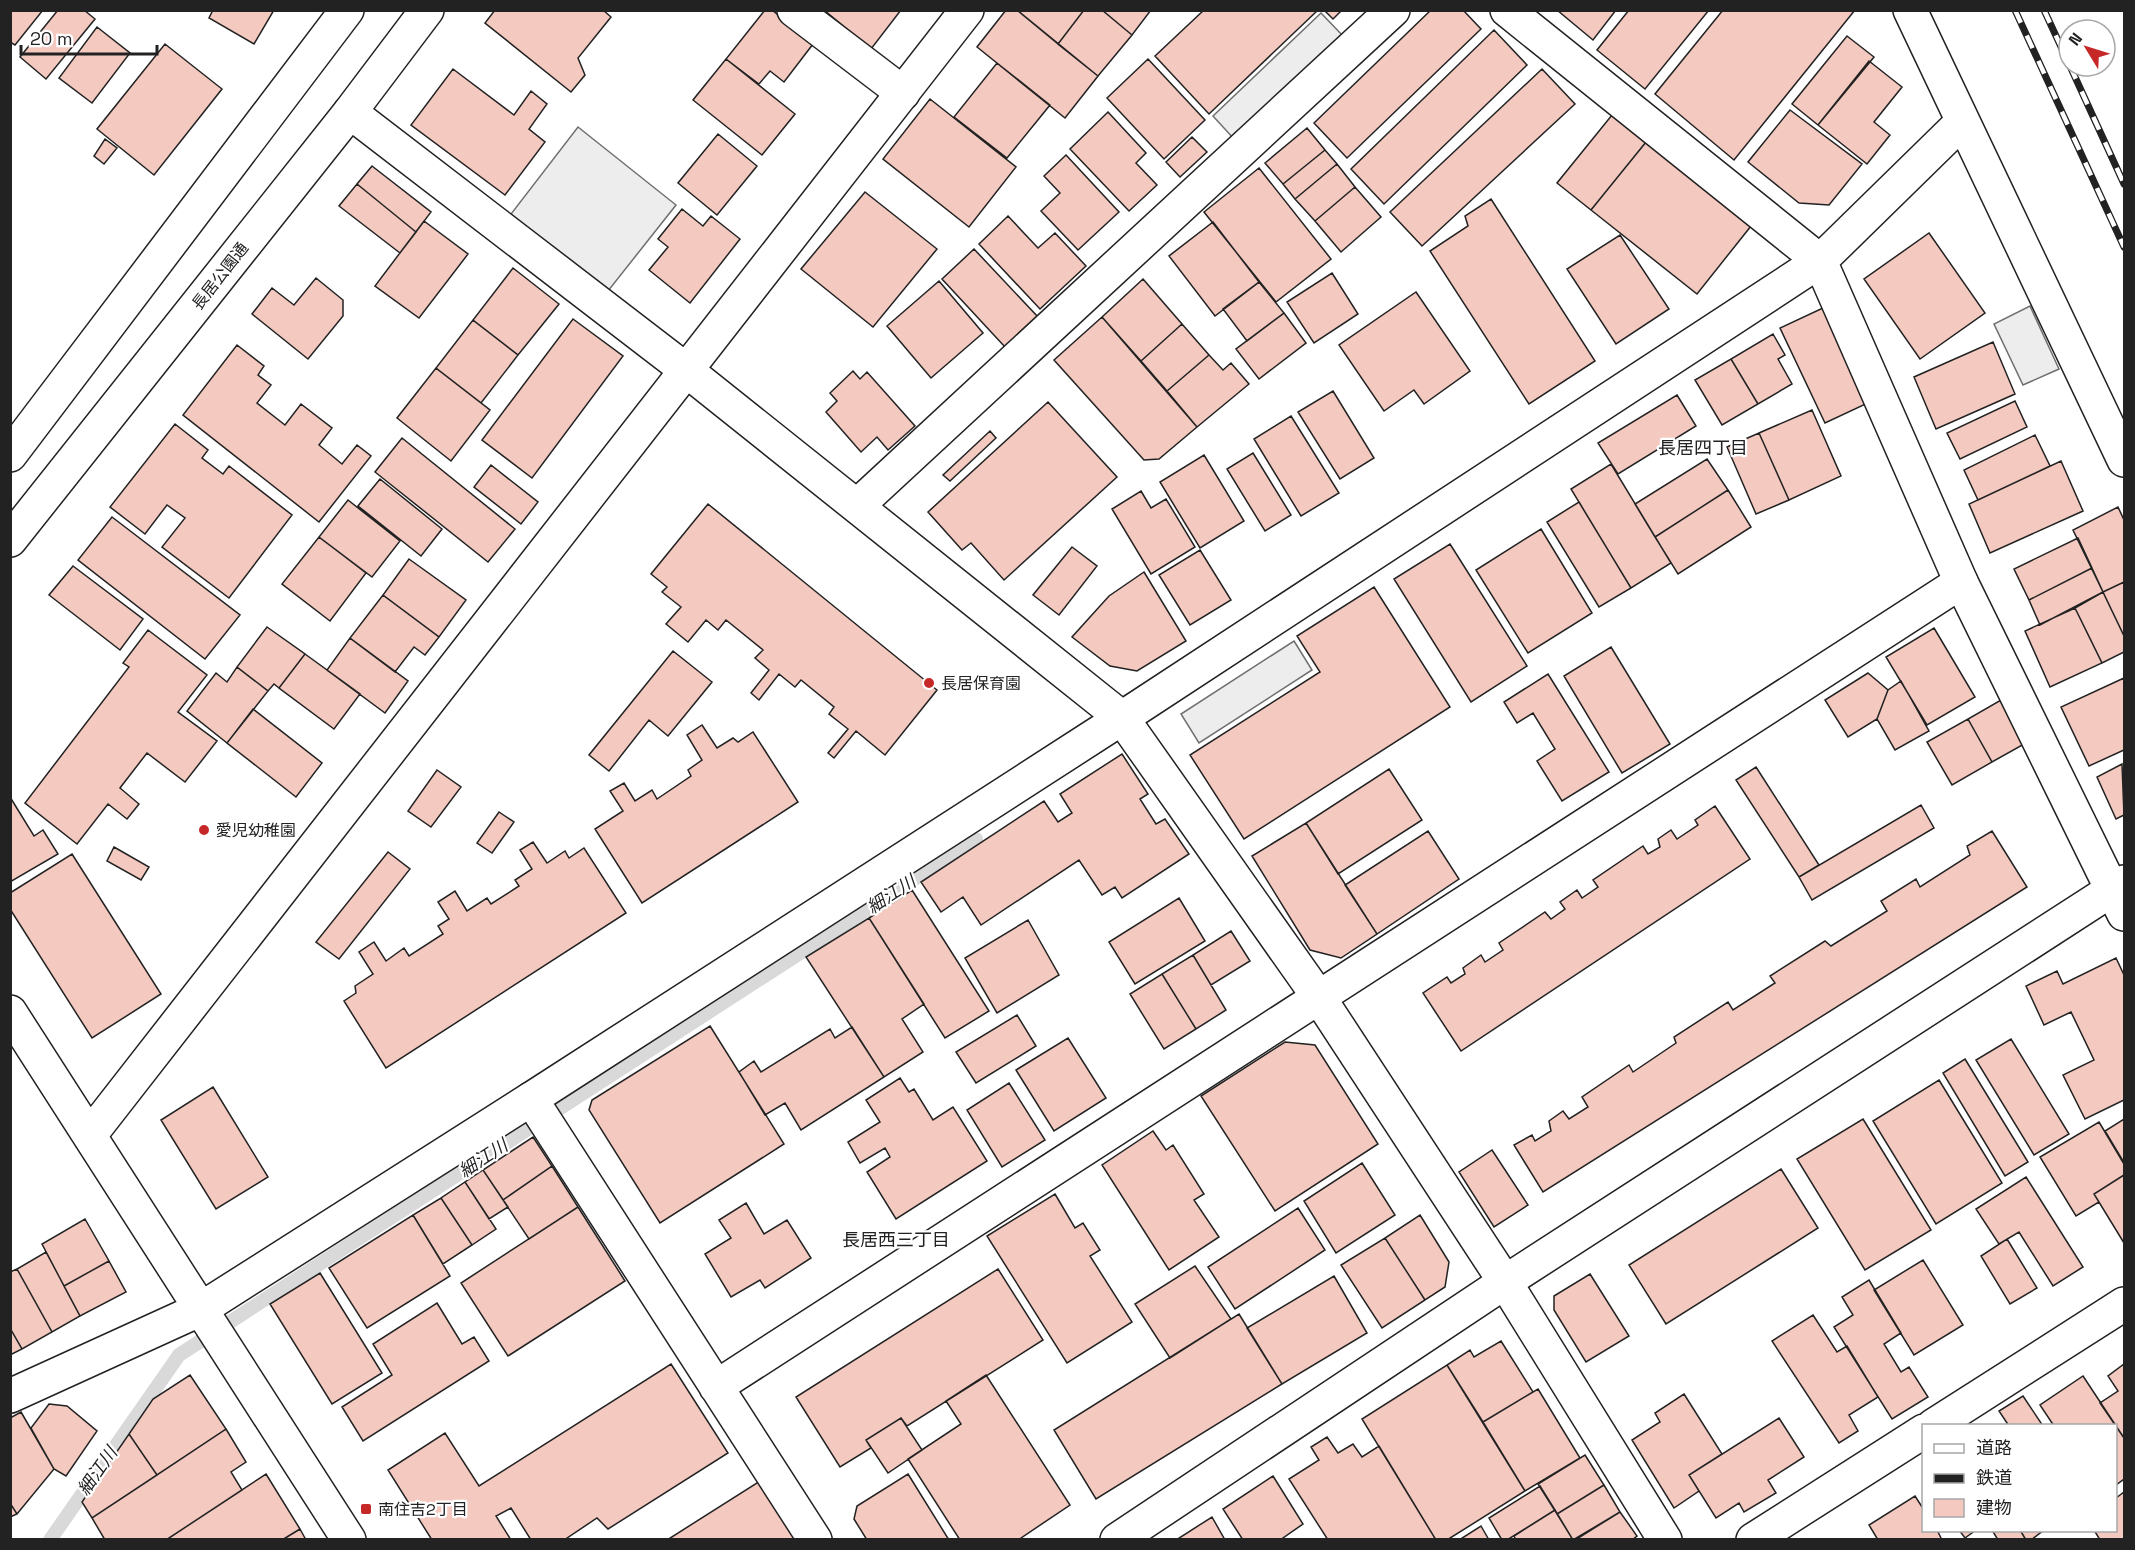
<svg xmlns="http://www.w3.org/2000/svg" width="2135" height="1550" viewBox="0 0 2135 1550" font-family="'Space Grotesk','Noto Sans JP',sans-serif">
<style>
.parking{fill:#ededed;stroke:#6f6f6f;stroke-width:1.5}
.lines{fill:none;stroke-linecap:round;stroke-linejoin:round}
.stream{stroke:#d9d9d9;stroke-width:14}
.building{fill:#f3c9c0;stroke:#222;stroke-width:1.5}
.street-casing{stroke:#222;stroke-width:36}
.secondary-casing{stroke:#222;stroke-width:36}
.highway-casing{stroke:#222;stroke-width:36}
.street{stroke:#fff;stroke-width:33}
.secondary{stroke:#fff;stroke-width:33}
.highway{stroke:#fff;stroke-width:33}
.rail-casing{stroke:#222;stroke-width:7}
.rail{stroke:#fff;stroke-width:4.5;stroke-dasharray:14;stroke-linecap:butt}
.poi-dot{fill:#c62828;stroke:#fff;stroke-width:2}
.labels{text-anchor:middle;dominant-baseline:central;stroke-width:4.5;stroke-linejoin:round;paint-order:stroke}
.street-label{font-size:16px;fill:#222;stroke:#fff}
.poi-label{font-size:16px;fill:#222;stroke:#fff;text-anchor:start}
.neighbourhood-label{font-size:18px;fill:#222;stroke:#fff}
.water-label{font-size:18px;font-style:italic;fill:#222;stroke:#fff}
</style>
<rect width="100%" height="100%" fill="#fff"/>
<!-- parking -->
<path class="parking" d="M1321,13L1343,36L1234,139L1213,116Z
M578,127L676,205L608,291L511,214Z
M2030,306L2059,369L2023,385L1994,324Z
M1294,641L1312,670L1199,743L1181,714Z"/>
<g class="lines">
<!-- stream -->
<path class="stream" d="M50,1540L179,1355L976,839"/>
</g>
<!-- building -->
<path class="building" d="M10,10H43L15,45L10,42Z
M58,10H84L95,19L46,79L20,57Z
M213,10H274L254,44L209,18Z
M495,10H603L611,17L578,58L585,75L571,92L485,23Z
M765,10H772L813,44L784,82L770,71L759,84L726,59Z
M824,10H901L871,49Z
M1006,10H1017L1098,76L1065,118L977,47Z
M1017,10H1084L1058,44Z
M1084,10H1102L1132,35L1098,76L1058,44Z
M1102,10H1151L1132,35Z
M1204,10H1318L1209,114L1155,56Z
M1324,10H1342L1333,19Z
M1431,10H1463L1481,29L1347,158L1314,123Z
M1557,10H1616L1593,40Z
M1629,10H1709L1645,89L1597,50Z
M1723,10H1855L1734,160L1655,94Z
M97,27L130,53L92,103L59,78Z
M1494,30L1527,65L1384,204L1351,169Z
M1847,36L1874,57L1818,125L1792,104Z
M165,44L222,89L154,175L97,129Z
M726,59L795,114L762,155L693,100Z
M1148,59L1205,120L1164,159L1107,98Z
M1869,61L1902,87L1874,122L1890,135L1867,164L1818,125Z
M997,63L1050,105L1007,158L954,117Z
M453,69L514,115L531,91L547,104L529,129L545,142L505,195L411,125Z
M1542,69L1575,104L1422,246L1390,212Z
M930,99L1016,167L969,227L883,159Z
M1790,110L1862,164L1829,205L1799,203L1748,162Z
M1108,112L1146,153L1136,163L1157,185L1129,211L1070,149Z
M1612,115L1646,142L1591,210L1557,183Z
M1307,128L1325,150L1283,184L1265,163Z
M718,134L757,166L717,215L678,183Z
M1192,137L1207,152L1180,177L1166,162Z
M105,139L117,148L104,164L94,156Z
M1646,142L1751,226L1697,294L1591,210Z
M1325,150L1337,164L1295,199L1283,184Z
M1066,155L1119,212L1078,250L1041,211L1060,193L1044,176Z
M1337,164L1355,187L1315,221L1295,199Z
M372,166L431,212L416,232L357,184Z
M1259,168L1331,259L1276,302L1204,212Z
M357,184L416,232L400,253L339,206Z
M1355,187L1381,217L1341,252L1315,221Z
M865,192L937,249L873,327L801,269Z
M1491,199L1595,361L1529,404L1430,251L1468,226L1465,216Z
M682,209L703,226L711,216L740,239L690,303L649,270L668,247L658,239Z
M1008,216L1038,248L1055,233L1086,266L1040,309L979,244Z
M424,221L468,254L419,318L375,286Z
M1213,222L1259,282L1215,316L1169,256Z
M1929,233L1985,313L1920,359L1864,279Z
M1620,235L1669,309L1616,344L1567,269Z
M974,249L1038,317L1005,347L942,279Z
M513,268L559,304L518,355L473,320Z
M1332,273L1358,314L1314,343L1287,302Z
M316,278L343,300V316L308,359L252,314L272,288L294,305Z
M1143,279L1182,324L1141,361L1102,317Z
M939,281L983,333L931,378L887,326Z
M1259,282L1284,313L1247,341L1223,309Z
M1416,292L1470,371L1424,404L1414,390L1384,411L1339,345Z
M1825,307L1870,402L1825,423L1780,328Z
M1284,313L1306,343L1259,379L1236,349Z
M1102,317L1197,427L1159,459L1144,460L1054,360Z
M573,319L623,356L532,478L482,440Z
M473,320L518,355L481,403L436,368Z
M1182,324L1209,355L1167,391L1141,361Z
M1773,334L1785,355L1778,359L1792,384L1758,404L1731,359Z
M1993,342L2015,394L1936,429L1914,377Z
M237,345L264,366L258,375L271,385L257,403L285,425L301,404L332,428L319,445L342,464L357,445L371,456L319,522L183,415Z
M1209,355L1223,370L1231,363L1249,384L1197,427L1167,391Z
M1731,359L1758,404L1722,425L1695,380Z
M436,368L490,410L451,461L397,418Z
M853,371L860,379L867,372L915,426L888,450L877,437L861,452L826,412L837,401L830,393Z
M1333,391L1374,458L1340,479L1298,412Z
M1677,395L1696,426L1618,474L1598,443Z
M2015,401L2027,427L1960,459L1947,433Z
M1048,402L1117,477L1004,580L971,543L962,550L928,512Z
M1812,410L1841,476L1789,500L1759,433Z
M1291,416L1339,493L1301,516L1254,439Z
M175,424L208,450L202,458L223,474L229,466L292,515L229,598L162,547L185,518L167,505L145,534L110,507Z
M990,431L996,438L950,481L943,475Z
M1759,433L1789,500L1756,514L1727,447Z
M2035,435L2050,466L1978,500L1964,470Z
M402,438L515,529L488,562L375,472Z
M1253,453L1291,515L1265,531L1227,469Z
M1204,455L1244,521L1200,548L1160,482Z
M1707,459L1728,490L1655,537L1635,504Z
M2061,461L2083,511L1990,553L1969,504Z
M1611,464L1671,563L1631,588L1571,489Z
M491,465L538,502L521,524L474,487Z
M380,479L442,529L421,556L358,506Z
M1728,490L1751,527L1678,574L1655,537Z
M1141,491L1151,508L1166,499L1195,547L1151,574L1112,509Z
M348,500L400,541L372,577L319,537Z
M1579,502L1631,588L1599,607L1547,522Z
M708,504L937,690L885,755L856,731L834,758L828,753L848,729L829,714L834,707L801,680L795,687L779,674L759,700L751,693L769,670L755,658L763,650L726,620L718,630L706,620L688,642L666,624L681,607L662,592L667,587L651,574Z
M2118,507L2124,520V582L2103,592L2073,530Z
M112,517L240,615L205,659L78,560Z
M1541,529L1592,613L1528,653L1476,570Z
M319,537L366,573L330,621L282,584Z
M2078,538L2092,568L2029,600L2014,569Z
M1450,544L1527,666L1471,702L1394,579Z
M1072,547L1097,566L1059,615L1033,595Z
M1200,550L1231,600L1190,625L1159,575Z
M409,559L466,600L439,637L383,595Z
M73,566L143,619L120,650L49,595Z
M2092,568L2103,592L2040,625L2029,600Z
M1144,572L1186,641L1137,671L1110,666L1072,637L1109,596Z
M2124,582V636L2103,592Z
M1374,587L1450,707L1244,839L1190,755L1320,672L1297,636Z
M2103,592L2124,636V652L2102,663L2075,608Z
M383,595L439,637L425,655L414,647L395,672L350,638Z
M2075,608L2102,663L2050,687L2025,631Z
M267,627L305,654L279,688L274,684L268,691L237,667Z
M1934,628L1975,697L1927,725L1886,657Z
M148,630L207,675L178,712L217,741L185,782L147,753L120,788L139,804L127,819L108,804L77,844L25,803L129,667L123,663Z
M350,638L408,681L385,713L327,670Z
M1611,647L1670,744L1622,773L1564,676Z
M673,651L712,682L668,736L649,720L609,771L589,755Z
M305,654L360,694L334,729L279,688Z
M237,667L268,691L227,743L187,711L216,673L227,682Z
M1868,673L1888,690L1877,719L1848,737L1825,700Z
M1548,674L1609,772L1562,801L1537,761L1555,749L1533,713L1517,723L1504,702Z
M2124,678V750L2089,766L2061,707Z
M1901,681L1929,731L1895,750L1877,719L1888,690Z
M2001,700L2026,743L1992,762L1968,719Z
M253,709L322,763L296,797L227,743Z
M1968,719L1992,762L1952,785L1927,742Z
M702,725L717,748L733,738L738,742L753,732L798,802L642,903L595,829L623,811L610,791L624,783L635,801L652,790L657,799L691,776L688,770L702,760L687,735Z
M1122,754L1148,794L1140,799L1156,824L1165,819L1189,854L1122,898L1115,887L1102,895L1079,860L981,925L963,897L941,912L921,882L1044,801L1058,822L1072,813L1060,794Z
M2122,764L2124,815L2116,819L2097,777Z
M1756,767L1819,865L1799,877L1736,780Z
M1389,769L1422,820L1338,874L1306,823Z
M437,770L461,787L431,827L408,811Z
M10,797L34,836L43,830L58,854L10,882Z
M1921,805L1934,828L1812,900L1799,877Z
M1715,806L1750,859L1461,1051L1423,993L1447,977L1451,983L1465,974L1463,968L1481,955L1485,962L1503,950L1499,943L1545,912L1551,919L1565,909L1560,902L1577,890L1582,898L1598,887L1593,880L1643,846L1648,854L1660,847L1658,839L1671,830L1677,839L1698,825L1695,820Z
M499,812L514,822L492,853L477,843Z
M1306,823L1377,934L1341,958L1310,950L1252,856Z
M1428,831L1459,879L1377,934L1345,885Z
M1992,831L2027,887L1543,1192L1514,1145L1532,1135L1535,1141L1551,1131L1549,1121L1563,1111L1569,1119L1588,1107L1582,1097L1629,1065L1633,1072L1676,1043L1674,1037L1728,1002L1733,1010L1775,983L1770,976L1825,941L1831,946L1887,911L1881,901L1916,879L1920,887L1970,855L1967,846Z
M533,842L547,863L565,851L569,858L584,848L626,913L386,1068L344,1001L356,993L355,986L373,974L359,952L374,942L386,961L404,948L409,956L443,934L438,926L449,919L438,902L455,891L467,911L487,898L491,904L519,886L515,880L532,869L520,850Z
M114,847L149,867L141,880L107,861Z
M388,852L410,869L339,959L316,942Z
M72,854L161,994L92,1038L10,909V893Z
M912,890L989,1011L945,1038L869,918Z
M1179,898L1205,941L1135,984L1109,942Z
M869,918L924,1004L902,1019L923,1052L884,1077L806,957Z
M1028,920L1059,975L997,1013L965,958Z
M1231,931L1250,961L1211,985L1193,955Z
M1193,955L1226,1010L1196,1029L1162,974Z
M2116,958L2124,975V1100L2085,1119L2063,1075L2094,1060L2071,1012L2044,1025L2026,986L2057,971L2063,984Z
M1162,974L1196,1029L1164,1049L1130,994Z
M1017,1015L1036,1046L976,1083L956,1052Z
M710,1026L784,1144L660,1223L589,1110L592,1100Z
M852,1027L884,1077L801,1130L785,1103L765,1115L739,1072L754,1061L761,1072L830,1029L835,1038Z
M1068,1038L1106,1098L1054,1131L1016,1070Z
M2011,1039L2069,1134L2034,1155L1976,1060Z
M1285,1042L1315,1045L1378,1144L1275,1211L1201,1096Z
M1965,1059L2028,1162L2005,1176L1943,1073Z
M900,1078L909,1092L914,1089L933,1120L953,1107L987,1161L896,1219L867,1172L890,1157L885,1148L860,1163L848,1142L880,1122L866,1100Z
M1939,1080L2002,1183L1936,1224L1873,1121Z
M1009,1083L1045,1140L1002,1167L967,1110Z
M213,1087L268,1177L216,1209L161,1120Z
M1863,1119L1931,1230L1865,1270L1797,1159Z
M2124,1119V1160L2123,1161L2105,1131Z
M2099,1122L2124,1164V1175L2094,1194L2099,1202L2076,1216L2040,1157Z
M1153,1131L1166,1150L1173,1145L1204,1194L1194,1200L1219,1237L1169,1270L1102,1165Z
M533,1137L552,1166L503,1200L483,1170Z
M1492,1150L1528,1205L1494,1227L1459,1172Z
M1362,1163L1395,1215L1336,1253L1304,1201Z
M552,1166L578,1207L529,1239L503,1200Z
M1781,1169L1818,1228L1666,1324L1629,1265Z
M483,1170L508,1207L489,1219L465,1182Z
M2124,1175V1243L2094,1194Z
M2026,1177L2083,1267L2053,1286L2019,1232L1999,1244L1976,1209Z
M465,1182L496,1229L472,1245L441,1198Z
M1055,1194L1075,1228L1083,1223L1100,1250L1090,1256L1132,1322L1067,1363L987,1236Z
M441,1198L472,1245L443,1264L413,1215Z
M746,1203L764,1234L787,1220L811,1258L765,1288L760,1280L731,1297L705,1254L731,1238L719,1220Z
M578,1207L625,1281L508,1356L461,1283Z
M1298,1208L1325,1250L1235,1309L1208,1267Z
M413,1215L450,1276L367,1328L329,1268Z
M1420,1215L1449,1262L1445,1287L1425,1300L1385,1238Z
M85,1219L109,1261L64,1286L42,1244Z
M1385,1238L1425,1300L1382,1328L1341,1265Z
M2007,1239L2037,1288L2010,1304L1981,1256Z
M46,1252L80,1316L52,1332L17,1269Z
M1923,1260L1963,1325L1914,1355L1874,1290Z
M109,1261L126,1292L80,1316L64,1286Z
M1195,1266L1231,1319L1170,1358L1135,1304Z
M17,1269L52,1332L22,1349L10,1328V1272Z
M998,1269L1043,1340L907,1426L901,1418L866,1440L871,1448L840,1467L796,1397Z
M320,1273L382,1373L332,1404L270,1304Z
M1590,1274L1629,1336L1586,1362L1554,1310V1296Z
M1334,1276L1367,1333L1282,1384L1247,1328Z
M1869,1280L1901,1333L1884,1344L1901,1372L1909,1367L1928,1397L1892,1419L1834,1327L1853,1315L1842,1297Z
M437,1303L462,1344L474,1337L489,1361L363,1441L342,1407L392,1375L373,1344Z
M1239,1314L1282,1384L1096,1499L1054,1430Z
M1813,1315L1837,1352L1847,1346L1878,1397L1849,1415L1858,1431L1839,1443L1772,1341Z
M10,1328L22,1349L10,1355Z
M1501,1341L1533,1392L1483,1422L1447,1365L1470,1350L1474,1357Z
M671,1364L728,1453L608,1529L597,1518L564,1540H531L511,1508L496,1516L511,1540H432L388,1470L445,1433L479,1486Z
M2124,1364V1438L2100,1403L2118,1391L2108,1376Z
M1447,1365L1525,1491L1447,1540H1436L1362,1419Z
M190,1375L226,1429L157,1475L129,1434L153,1399Z
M986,1375L1070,1505L1018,1540H960L908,1459L961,1424L946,1401Z
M2083,1376L2124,1438V1479L2116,1485V1426H2054L2040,1405Z
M1538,1389L1580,1458L1525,1491L1483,1422Z
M1684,1394L1722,1454L1689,1475L1699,1491L1674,1508L1632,1440L1660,1422L1655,1413Z
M2023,1396L2043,1426H2009L1999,1411Z
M49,1404L67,1406L97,1431L66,1476L54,1469L31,1428Z
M21,1412L54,1469L17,1514L10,1503V1418Z
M901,1418L922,1450L888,1473L866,1440Z
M1779,1418L1804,1457L1768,1480L1776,1493L1744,1512L1739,1503L1716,1518L1689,1475Z
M226,1429L246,1462L231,1472L242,1490L166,1540H105L92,1518Z
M129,1434L157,1475L92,1518L82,1502Z
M1327,1437L1338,1453L1353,1444L1362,1457L1379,1446L1436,1540H1328L1289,1479L1319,1460L1311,1447Z
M1585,1455L1604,1485L1557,1514L1538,1484Z
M266,1474L300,1529L282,1540H166Z
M908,1474L949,1540H867L854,1519L857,1506Z
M1273,1476L1303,1524L1280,1540H1243L1223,1509Z
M760,1481L797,1540H667Z
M1604,1485L1620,1512L1573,1540L1557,1514Z
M1540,1486L1555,1510L1507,1540H1502L1489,1518Z
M2124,1492V1540H2100L2094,1530H2116V1498Z
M1915,1496L1924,1510V1530H1937L1942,1540H1878L1869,1525Z
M10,1503L17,1514L10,1517Z
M1555,1510L1573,1540H1516L1514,1536Z
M1620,1512L1637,1536L1632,1540H1575Z
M1212,1517L1225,1540H1176Z
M1481,1526L1489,1540H1459Z
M300,1529L306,1540H282Z
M1959,1530H1976L1965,1538Z
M1992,1530H2020L2026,1540H1998Z
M2020,1530H2044L2031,1540H2026Z"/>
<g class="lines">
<defs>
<path id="street" d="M794,10L903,93
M1910,10L2124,460
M716,1387L1961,582
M1933,1426L2124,1304
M815,1540L531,1099L1122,718L1820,261
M1117,1540L1505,1282L2124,882
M1753,1540L1924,1431"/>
<path id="secondary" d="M1507,10L1820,261L1961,582L2124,914
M350,112L686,370L1122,718L1320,999L1505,1282L1665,1540
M1820,261L1962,122
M857,506L1393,10
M10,1012L349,1540
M90,1135L967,10
M10,1396L201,1309L531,1099"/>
<path id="highway" d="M10,455L347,10
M10,540L350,112L427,10"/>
</defs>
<!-- street casing -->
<use href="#street" class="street-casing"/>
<!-- secondary casing -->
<use href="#secondary" class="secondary-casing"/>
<!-- highway casing -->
<use href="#highway" class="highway-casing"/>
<!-- street -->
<use href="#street" class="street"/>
<!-- secondary -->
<use href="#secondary" class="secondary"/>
<!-- highway -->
<use href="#highway" class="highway"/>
<defs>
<path id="rail" d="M2015,10L2124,247
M2044,10L2069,64
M2070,66L2124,184"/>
</defs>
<!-- rail casing -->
<use href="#rail" class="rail-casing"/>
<!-- rail -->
<use href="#rail" class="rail"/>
</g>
<!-- markers -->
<g class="poi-dot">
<circle cx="929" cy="683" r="6"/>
<circle cx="204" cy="830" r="6"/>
<rect x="360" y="1503" width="12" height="12" rx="3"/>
</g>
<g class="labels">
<!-- street labels -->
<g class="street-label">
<text transform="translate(220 276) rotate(-52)">長居公園通</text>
</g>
<!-- poi labels -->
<g class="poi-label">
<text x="941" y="683">長居保育園</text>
<text x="216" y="830">愛児幼稚園</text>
<text x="378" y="1509">南住吉2丁目</text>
</g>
<!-- neighbourhood labels -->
<g class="neighbourhood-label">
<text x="1703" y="447">長居四丁目</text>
<text x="896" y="1239">長居西三丁目</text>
</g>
<!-- water labels -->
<g class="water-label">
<text transform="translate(891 894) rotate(-33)">細江川</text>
<text transform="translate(483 1158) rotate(-33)">細江川</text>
<text transform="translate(97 1471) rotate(-55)">細江川</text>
</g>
</g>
<!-- border -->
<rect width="2135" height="1550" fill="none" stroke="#222222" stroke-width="24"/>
<!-- legend -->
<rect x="1922" y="1424" width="195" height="108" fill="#ffffff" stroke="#a7a7a7" stroke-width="1.5"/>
<rect x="1934" y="1444" width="30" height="9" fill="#ffffff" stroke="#a7a7a7" stroke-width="1.5"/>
<text x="1976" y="1454" font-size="18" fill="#222222">道路</text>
<rect x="1934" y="1474" width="30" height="9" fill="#222222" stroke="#a7a7a7" stroke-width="1.5"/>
<text x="1976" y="1484" font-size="18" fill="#222222">鉄道</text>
<rect x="1934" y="1499" width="30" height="18" fill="#f3c9c0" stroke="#a7a7a7" stroke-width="1.5"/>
<text x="1976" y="1514" font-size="18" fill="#222222">建物</text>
<!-- north arrow -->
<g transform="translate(2087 48) rotate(308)"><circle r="28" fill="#ffffff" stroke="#a7a7a7" stroke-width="1.5"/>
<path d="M0-4.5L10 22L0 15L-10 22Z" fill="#c62828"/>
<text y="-9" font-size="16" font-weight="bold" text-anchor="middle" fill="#222222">N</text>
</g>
<!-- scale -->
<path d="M21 45v9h136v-9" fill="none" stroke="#222222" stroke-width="3"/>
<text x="30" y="45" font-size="18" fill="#222222" stroke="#ffffff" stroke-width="4.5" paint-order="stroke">20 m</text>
</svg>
